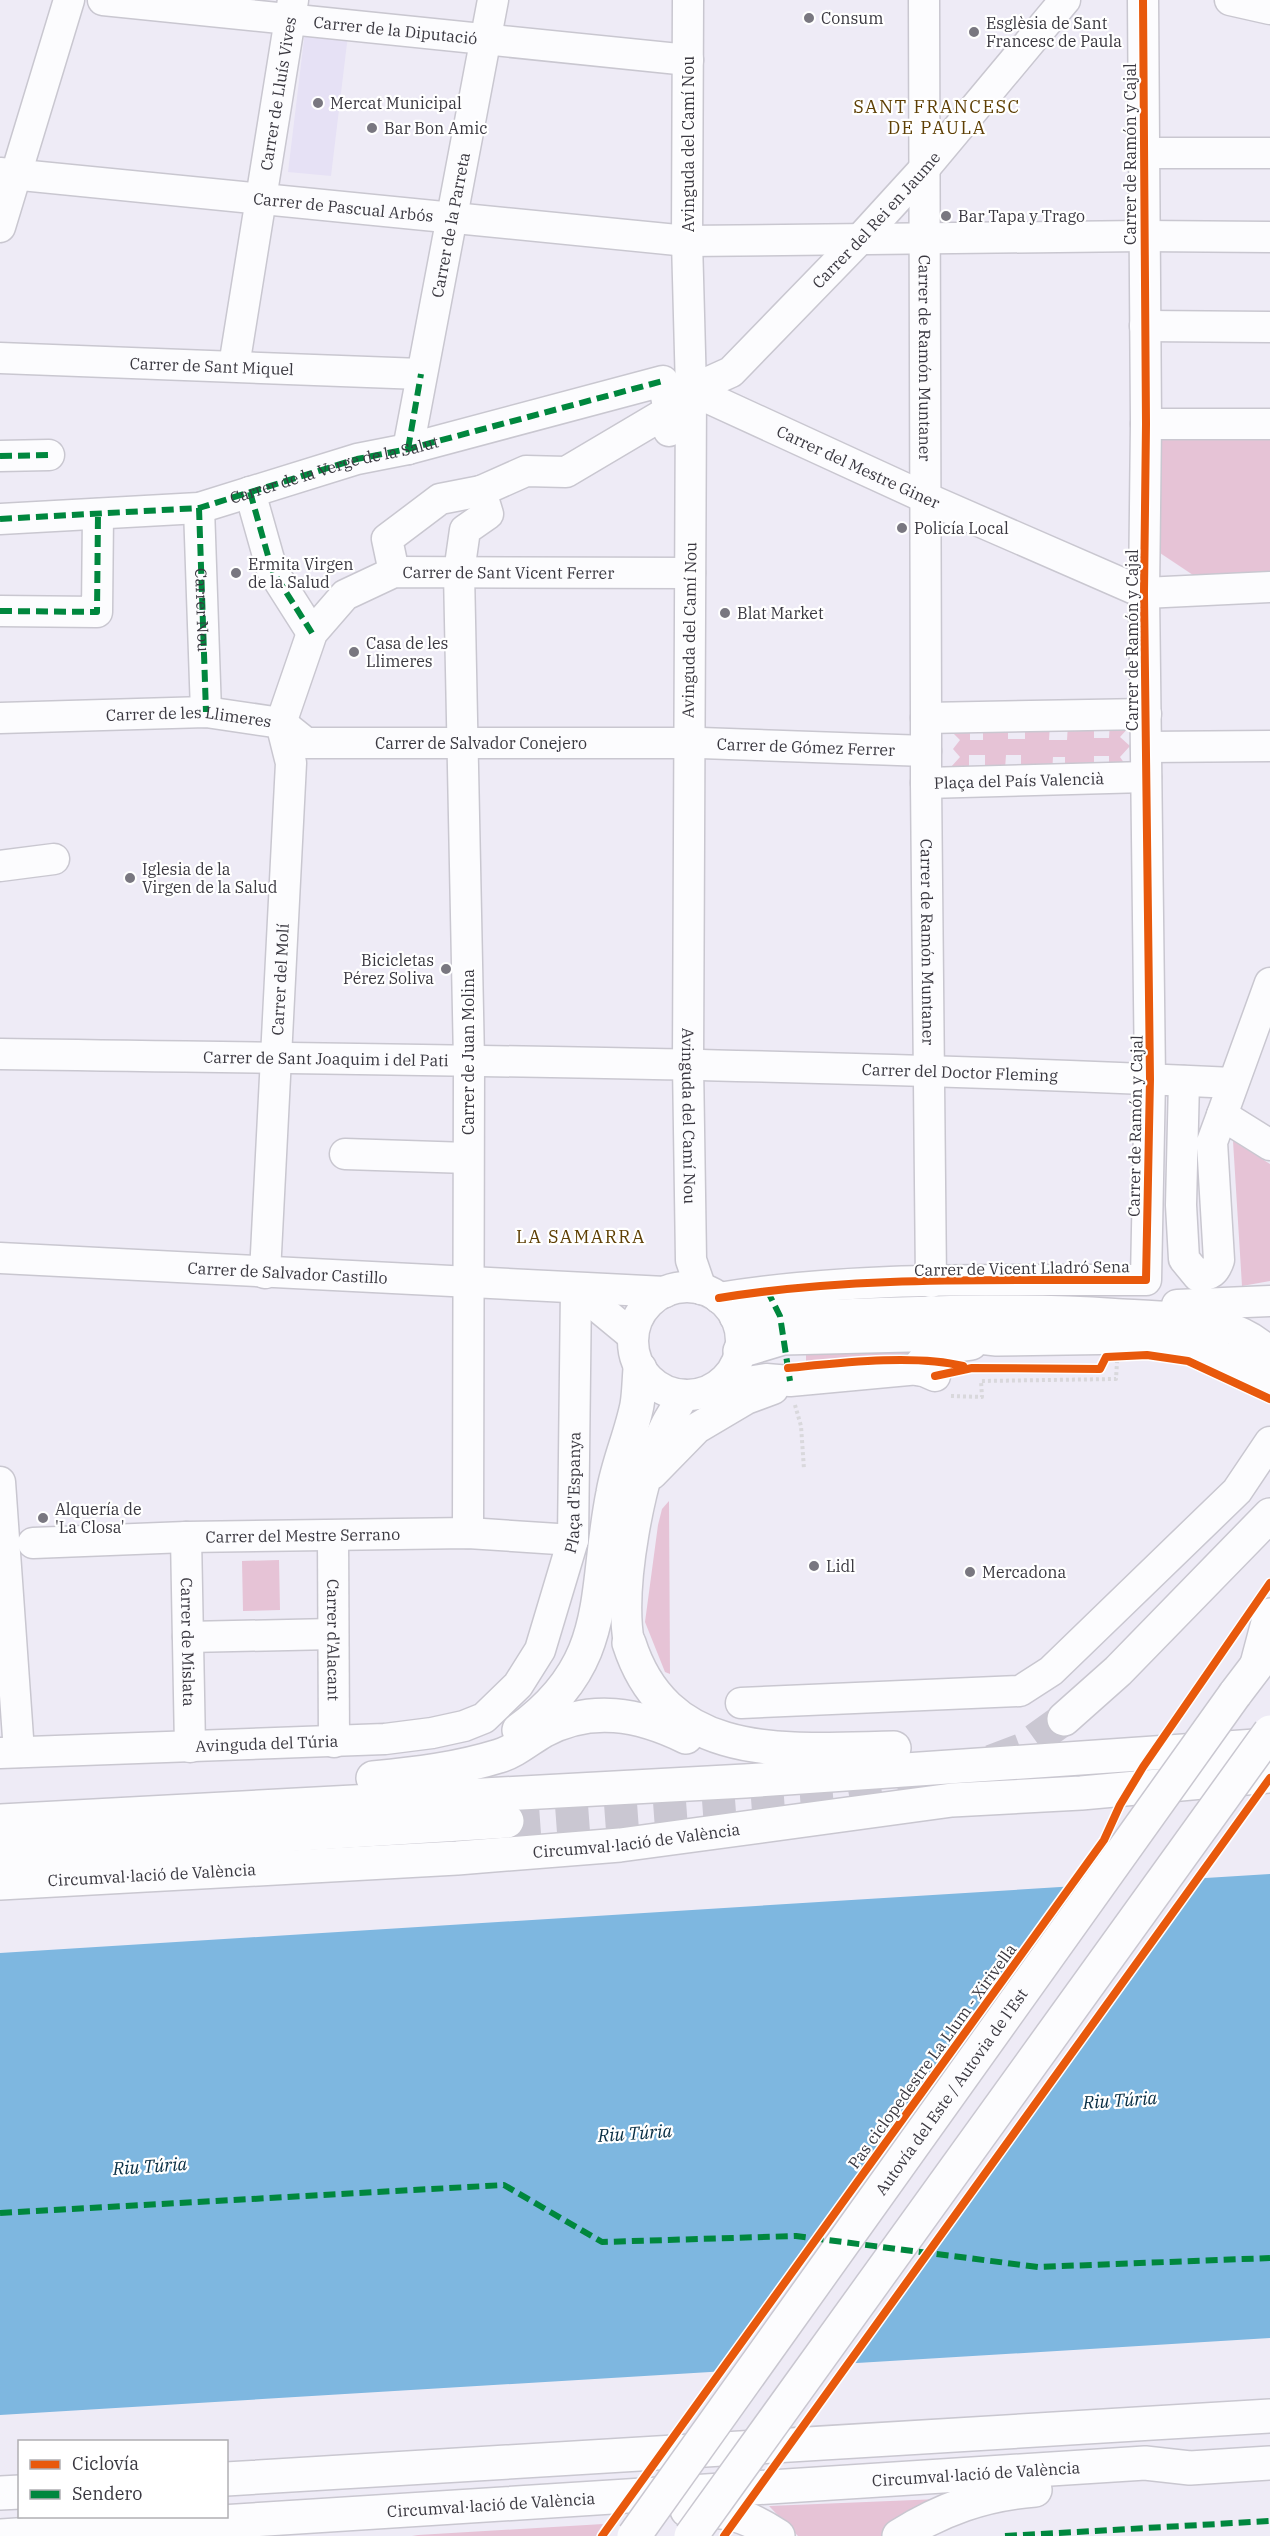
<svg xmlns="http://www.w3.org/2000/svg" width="1270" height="2536" viewBox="0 0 1270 2536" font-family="'IBM Plex Serif',serif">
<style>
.built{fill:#e6e1f5}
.green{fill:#e6c3d6}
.water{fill:#7eb7e0}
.pier{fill:#eeebf6}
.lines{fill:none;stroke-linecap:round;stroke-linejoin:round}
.highway-tunnel{stroke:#cac7d2;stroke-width:33;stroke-dasharray:33 16;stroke-linecap:butt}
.minor-casing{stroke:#c9c7d0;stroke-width:33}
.highway-casing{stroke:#c9c7d0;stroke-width:36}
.path{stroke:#d9d8dc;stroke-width:4;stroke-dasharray:3 3;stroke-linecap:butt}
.minor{stroke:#fcfcfe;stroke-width:30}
.highway{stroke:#fcfcfe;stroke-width:33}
.highway-bridge-casing{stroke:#c9c7d0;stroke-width:36;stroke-linecap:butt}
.highway-bridge{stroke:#fcfcfe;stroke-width:33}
.quiet{stroke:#00873e;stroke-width:6;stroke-dasharray:12 6;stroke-linecap:butt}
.cycleway-casing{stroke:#fff;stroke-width:11}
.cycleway{stroke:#e8590c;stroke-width:8}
.poi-dot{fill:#797780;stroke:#fff;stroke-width:2}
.labels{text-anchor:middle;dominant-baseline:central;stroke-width:4.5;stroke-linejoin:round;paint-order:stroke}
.poi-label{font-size:16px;fill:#3a3840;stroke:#fff;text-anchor:start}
.street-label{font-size:16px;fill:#3a3840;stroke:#fff}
.neighbourhood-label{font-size:18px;letter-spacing:1.5px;fill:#5e3f04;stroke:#fff}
.water-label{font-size:18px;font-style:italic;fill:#072d43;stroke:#fff}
</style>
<rect width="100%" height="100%" fill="#eeebf6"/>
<!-- built -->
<path class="built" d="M305,31L348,35L331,176L288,172Z"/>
<!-- green -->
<path class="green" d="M1158,439H1270V572L1193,575L1154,549Z
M1110,721L1129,727L1120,737L1130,746L1120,757L1127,767L1109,772V756H1094V772H1065V757H1053L1052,773H1021V755H1006L1005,769H985V755H969V772H956L951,767L960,757L953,749L960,740L951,731L970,723V740H983V722L1008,723V739H1025V724H1050L1049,740H1067L1068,724H1094V738H1109Z
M1233,1141L1270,1164V1281L1242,1286Z
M935,1343L910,1358L806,1362V1345Z
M669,1501L670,1674L665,1672L645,1622L658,1525L662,1509Z
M279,1560L280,1610L243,1611L242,1561Z
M939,2499L886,2536H798L769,2506Z
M603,2524L596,2536H412L418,2535Z"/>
<!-- water -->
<path class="water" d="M1270,1874V2338L0,2415V1953Z"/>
<!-- pier -->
<path class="pier" d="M1205,1875L850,2367L713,2375L1067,1884Z"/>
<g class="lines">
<!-- highway-tunnel -->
<path class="highway-tunnel" d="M507,1821L848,1796L942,1780L1021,1750L1064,1719"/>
<defs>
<g id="minor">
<path id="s1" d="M103,0L688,60"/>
<path id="s2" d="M688,0L687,241L691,390L688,1064L691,1260L701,1289"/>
<path id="s3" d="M924,0L926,718"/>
<path d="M1230,0L1270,9"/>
<path d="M1144,153H1270"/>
<path id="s4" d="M0,173L687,241L1143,236L1270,237"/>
<path d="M0,227L69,0"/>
<path d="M1145,326L1270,327"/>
<path id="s5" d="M0,358L421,374"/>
<path id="s6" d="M234,366L293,0"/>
<path id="s7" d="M691,390L926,498L1144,593L1270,587"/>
<path id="s8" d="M691,390L731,372L861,238L924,169L1065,0"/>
<path d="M1146,424H1270"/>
<path id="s9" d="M408,449L493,0"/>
<path d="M0,456L49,455"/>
<path d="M250,492L272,570L312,633"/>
<path id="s10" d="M199,508L206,712"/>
<path id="s11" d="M0,519L199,508L357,459L408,449L663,381L669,411V431"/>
<path d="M394,572L387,539L440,499L481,491"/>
<path d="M0,611L97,612L98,514"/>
<path id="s12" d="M1146,714L926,718V783L1146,777"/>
<path id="s13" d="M0,718L206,712L281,723"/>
<path id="s14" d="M281,723L306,743H701L926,751"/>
<path id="s15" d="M281,723L312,633L345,595L394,572L690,573"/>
<path d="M1146,747L1270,746"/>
<path id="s16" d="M926,783L931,1282"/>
<path d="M0,866L54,859"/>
<path d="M1270,983L1222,1115L1270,1145"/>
<path id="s17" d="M0,1054C411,1060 822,1063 1233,1083"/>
<path d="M1184,1081L1181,1205L1184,1259L1198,1276C1211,1275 1215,1272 1219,1260L1212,1142L1222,1115"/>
<path d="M345,1154L468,1158"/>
<path id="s18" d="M0,1258L665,1292"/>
<path id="s19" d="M265,1273L291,763L281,723"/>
<circle cx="687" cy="1341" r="54"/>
<path d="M576,1289L633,1336"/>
<path d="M719,1298C859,1275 1004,1281 1146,1280L1150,1079L1144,593L1146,424L1143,0"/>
<path d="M1177,1305L1270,1301"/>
<path d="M735,1317C861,1316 988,1305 1114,1314C1149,1316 1185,1316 1219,1325C1238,1330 1256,1339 1270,1353"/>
<path d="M717,1387L766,1379L790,1381L919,1369L935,1376"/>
<path d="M652,1474L697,1428L746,1399L773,1389"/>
<path d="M0,1482L19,1752"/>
<path d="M468,1533L469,1061L459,572L465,530L488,514L481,491L526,471L566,472L669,411"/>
<path id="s20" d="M333,1536L334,1742"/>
<path id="s21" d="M186,1537L190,1747"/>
<path id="s22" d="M33,1543L186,1537L468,1533L573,1540"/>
<path d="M188,1637L333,1634"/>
<path d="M629,1643C619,1588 639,1477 665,1427C670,1416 678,1406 684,1395"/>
<path d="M741,1703L1020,1691L1051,1671L1237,1491L1270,1442"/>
<path id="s23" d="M0,1753L385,1739L432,1733L464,1726L484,1718L518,1685L540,1650L573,1540L576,1289"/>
</g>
<g id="highway">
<path d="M740,1351L783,1338L951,1334L997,1339L1134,1337L1160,1340L1192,1347L1234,1363L1270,1381"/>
<path d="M919,1369C927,1351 953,1345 971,1343"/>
<path d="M629,1643C668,1765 790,1750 894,1748"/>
<path d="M1257,1664L1270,1615"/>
<path d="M1235,1694L1270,1648"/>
<path d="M1064,1719L1118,1671L1270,1515"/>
<path d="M519,1730C613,1662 593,1593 613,1493C618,1463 631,1435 637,1405C639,1393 639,1381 640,1369"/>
<path d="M373,1778C416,1774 457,1769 499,1756C514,1752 529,1739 543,1731C591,1705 639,1714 686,1737"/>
<path d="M0,1821L745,1781L1270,1745"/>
<path d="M0,1853L507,1821"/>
<path id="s24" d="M0,1883L457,1858L620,1845L952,1800L1081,1793L1270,1776"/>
<path d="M226,2479L1270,2416"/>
<path d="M0,2493L20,2492"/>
<path d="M687,2510C726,2510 745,2514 778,2536"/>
<path id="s25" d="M0,2536L1145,2463L1190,2468L1270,2463"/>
<path d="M899,2536C942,2509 984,2494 1035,2490"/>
</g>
</defs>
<!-- minor casing -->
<use href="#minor" class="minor-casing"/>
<!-- highway casing -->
<use href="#highway" class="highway-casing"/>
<!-- path -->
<path class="path" d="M951,1396L982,1397L981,1381L1116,1379L1117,1362
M795,1405L801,1426L804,1469"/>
<!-- minor -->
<use href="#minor" class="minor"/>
<!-- highway -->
<use href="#highway" class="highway"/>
<defs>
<g id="highway-bridge">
<path id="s26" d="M634,2536L1235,1694"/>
<path d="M691,2536L1270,1732"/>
</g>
</defs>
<!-- highway-bridge casing -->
<use href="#highway-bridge" class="highway-bridge-casing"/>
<!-- highway-bridge -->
<use href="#highway-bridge" class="highway-bridge"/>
<!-- quiet -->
<path class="quiet" d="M408,449L421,374
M0,456L49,455
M250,492L272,570L312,633
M199,508L206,712
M0,519L199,508L357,459L408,449L663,381
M0,611L97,612L98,514
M767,1290L780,1316L790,1381
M0,2213L504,2185L602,2242L796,2236L1038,2267L1270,2258
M1005,2536L1270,2521"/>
<defs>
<path id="cycleway" d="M719,1298C859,1275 1004,1281 1146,1280L1150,1079L1144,593L1146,424L1143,0
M788,1368C839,1363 913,1354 963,1366
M935,1376L972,1368L1100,1369L1106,1357L1147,1355L1188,1361L1270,1399
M602,2536L1104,1840L1120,1805L1143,1767L1270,1583
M724,2536L1270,1778"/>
</defs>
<!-- cycleway casing -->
<use href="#cycleway" class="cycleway-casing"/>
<!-- cycleway -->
<use href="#cycleway" class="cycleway"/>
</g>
<!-- markers -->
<g class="poi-dot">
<circle cx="809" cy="18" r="6"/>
<circle cx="974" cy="32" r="6"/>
<circle cx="318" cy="103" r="6"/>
<circle cx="372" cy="128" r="6"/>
<circle cx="946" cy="216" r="6"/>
<circle cx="902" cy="528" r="6"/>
<circle cx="236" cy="573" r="6"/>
<circle cx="725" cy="613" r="6"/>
<circle cx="354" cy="652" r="6"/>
<circle cx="130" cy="878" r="6"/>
<circle cx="446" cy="969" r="6"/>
<circle cx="43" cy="1518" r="6"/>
<circle cx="814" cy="1566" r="6"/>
<circle cx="970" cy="1572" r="6"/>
</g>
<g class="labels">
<!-- poi labels -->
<g class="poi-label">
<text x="821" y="18">Consum</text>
<text x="986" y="23">Esglèsia de Sant<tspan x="986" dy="18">Francesc de Paula</tspan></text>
<text x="330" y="103">Mercat Municipal</text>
<text x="384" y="128">Bar Bon Amic</text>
<text x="958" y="216">Bar Tapa y Trago</text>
<text x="914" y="528">Policía Local</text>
<text x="248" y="564">Ermita Virgen<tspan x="248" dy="18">de la Salud</tspan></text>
<text x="737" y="613">Blat Market</text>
<text x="366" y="643">Casa de les<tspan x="366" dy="18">Llimeres</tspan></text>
<text x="142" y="869">Iglesia de la<tspan x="142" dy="18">Virgen de la Salud</tspan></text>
<text x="434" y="960" text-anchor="end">Bicicletas<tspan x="434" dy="18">Pérez Soliva</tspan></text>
<text x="55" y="1509">Alquería de<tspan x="55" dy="18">'La Closa'</tspan></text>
<text x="826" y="1566">Lidl</text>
<text x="982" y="1572">Mercadona</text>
</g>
<!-- street labels -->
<g class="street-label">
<text stroke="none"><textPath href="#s1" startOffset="294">Carrer de la Diputació</textPath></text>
<text stroke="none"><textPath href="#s6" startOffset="276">Carrer de Lluís Vives</textPath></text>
<text transform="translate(688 144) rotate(-90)">Avinguda del Camí Nou</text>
<text transform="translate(1130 154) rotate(-90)">Carrer de Ramón y Cajal</text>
<text stroke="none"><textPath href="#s4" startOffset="345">Carrer de Pascual Arbós</textPath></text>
<text stroke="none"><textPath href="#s8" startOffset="254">Carrer del Rei en Jaume</textPath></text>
<text stroke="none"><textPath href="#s9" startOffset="228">Carrer de la Parreta</textPath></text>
<text stroke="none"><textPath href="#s3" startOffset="358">Carrer de Ramón Muntaner</textPath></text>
<text stroke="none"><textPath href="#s5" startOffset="212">Carrer de Sant Miquel</textPath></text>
<text stroke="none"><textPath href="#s7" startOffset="184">Carrer del Mestre Giner</textPath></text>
<text stroke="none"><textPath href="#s11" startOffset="340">Carrer de la Verge de la Salut</textPath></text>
<text stroke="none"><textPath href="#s15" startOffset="314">Carrer de Sant Vicent Ferrer</textPath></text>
<text stroke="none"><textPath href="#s10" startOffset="102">Carrer Nou</textPath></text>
<text transform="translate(689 630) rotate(-89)">Avinguda del Camí Nou</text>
<text transform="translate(1132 640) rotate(-90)">Carrer de Ramón y Cajal</text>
<text stroke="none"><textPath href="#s13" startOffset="189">Carrer de les Llimeres</textPath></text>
<text stroke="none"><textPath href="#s14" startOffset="207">Carrer de Salvador Conejero</textPath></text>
<text stroke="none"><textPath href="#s14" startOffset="532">Carrer de Gómez Ferrer</textPath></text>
<text stroke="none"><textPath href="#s12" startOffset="378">Plaça del País Valencià</textPath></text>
<text stroke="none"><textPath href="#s16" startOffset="159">Carrer de Ramón Muntaner</textPath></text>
<text stroke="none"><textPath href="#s19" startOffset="294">Carrer del Molí</textPath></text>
<text transform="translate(468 1052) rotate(-90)">Carrer de Juan Molina</text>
<text stroke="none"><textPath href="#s17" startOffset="326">Carrer de Sant Joaquim i del Pati</textPath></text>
<text stroke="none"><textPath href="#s17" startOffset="960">Carrer del Doctor Fleming</textPath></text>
<text stroke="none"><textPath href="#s2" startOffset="1116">Avinguda del Camí Nou</textPath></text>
<text transform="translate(1135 1126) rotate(-89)">Carrer de Ramón y Cajal</text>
<text transform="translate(1022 1268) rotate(-1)">Carrer de Vicent Lladró Sena</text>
<text stroke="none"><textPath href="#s18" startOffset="288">Carrer de Salvador Castillo</textPath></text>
<text stroke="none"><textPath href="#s23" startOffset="738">Plaça d'Espanya</textPath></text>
<text stroke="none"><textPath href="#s22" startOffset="270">Carrer del Mestre Serrano</textPath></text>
<text stroke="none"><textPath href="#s20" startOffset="104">Carrer d'Alacant</textPath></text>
<text stroke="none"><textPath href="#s21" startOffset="105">Carrer de Mislata</textPath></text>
<text stroke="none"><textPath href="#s23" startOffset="267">Avinguda del Túria</textPath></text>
<text stroke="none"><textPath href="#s24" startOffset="638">Circumval·lació de València</textPath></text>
<text stroke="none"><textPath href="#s24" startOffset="152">Circumval·lació de València</textPath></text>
<text transform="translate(932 2056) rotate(-54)">Pas ciclopedestre La Llum - Xirivella</text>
<text stroke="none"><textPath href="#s26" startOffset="546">Autovía del Este / Autovia de l'Est</textPath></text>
<text stroke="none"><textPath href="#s25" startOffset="978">Circumval·lació de València</textPath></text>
<text stroke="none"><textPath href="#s25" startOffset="492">Circumval·lació de València</textPath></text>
</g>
<!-- neighbourhood labels -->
<g class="neighbourhood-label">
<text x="937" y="106">SANT FRANCESC<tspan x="937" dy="21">DE PAULA</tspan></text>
<text x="581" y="1236">LA SAMARRA</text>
</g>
<!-- water labels -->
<g class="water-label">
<text transform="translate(1120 2100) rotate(-4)">Riu Túria</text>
<text transform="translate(635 2133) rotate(-4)">Riu Túria</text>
<text transform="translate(150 2166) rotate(-4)">Riu Túria</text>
</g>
</g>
<!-- legend -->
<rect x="18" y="2440" width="210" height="78" fill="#ffffff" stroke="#b0afb3" stroke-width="1.5"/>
<rect x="30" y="2460" width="30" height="9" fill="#e8590c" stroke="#b0afb3" stroke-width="1.5"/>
<text x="72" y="2470" font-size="18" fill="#3a3840">Ciclovía</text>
<rect x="30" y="2490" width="30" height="9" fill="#00873e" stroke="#b0afb3" stroke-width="1.5"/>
<text x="72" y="2500" font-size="18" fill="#3a3840">Sendero</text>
</svg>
